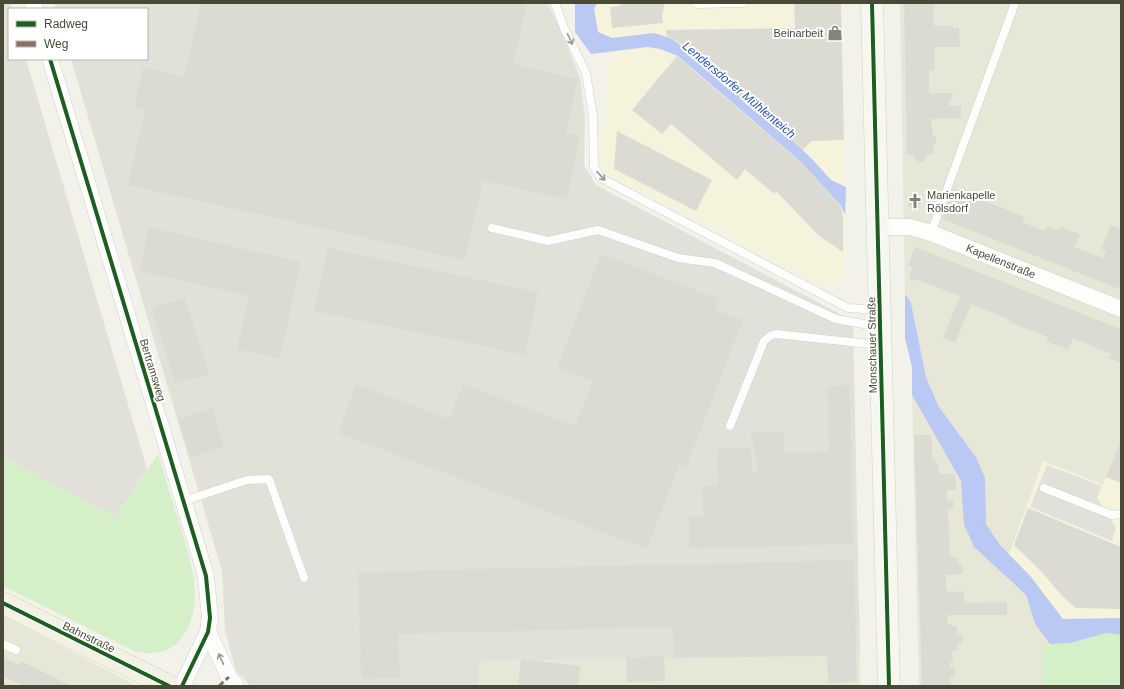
<svg xmlns="http://www.w3.org/2000/svg" width="1124" height="689" viewBox="0 0 1124 689" font-family="Helvetica,sans-serif">
<style>
.residential{fill:#e7e7d8}
.commercial{fill:#f6f3dd}
.industrial{fill:#e2e1d9}
.green{fill:#d5efc9}
.parking{fill:#e1e1da}
.water{fill:#b9c9f3}
.building{fill:#dcdbd3}
.lines{fill:none;stroke-linecap:round;stroke-linejoin:round}
.lane-casing{stroke:#d0d0c9;stroke-width:9}
.street-casing{stroke:#d0d0c9;stroke-width:17}
.secondary-casing{stroke:#d3d3c3;stroke-width:23}
.primary-casing{stroke:#d6d6b7;stroke-width:23}
.lane{stroke:#fdfdfc;stroke-width:8}
.street{stroke:#fdfdfc;stroke-width:16}
.secondary{stroke:#f6f7ef;stroke-width:22}
.primary{stroke:#f1f1e4;stroke-width:22}
.quiet{stroke:#8d6e63;stroke-width:3;stroke-dasharray:6 3;stroke-linecap:butt}
.cycleway-casing{stroke:#fff;stroke-width:6}
.cycleway{stroke:#1b5e20;stroke-width:4}
.oneway{stroke:#9b998f}
.labels{text-anchor:middle;dominant-baseline:central;stroke-width:4;stroke-linejoin:round;paint-order:stroke}
.poi-label{font-size:11px;fill:#4a4836;stroke:#fff;text-anchor:end}
.street-label{font-size:11px;fill:#4a4836;stroke:#fff}
.water-label{font-size:12px;font-style:italic;fill:#254fc0;stroke:#fff}
</style>
<rect width="100%" height="100%" fill="#f2f2eb"/>
<!-- residential -->
<path class="residential" d="M900,3H1121V440L1103,485L1043,461L1009,555L1000,545L986,524L976,457L939,407L926,377L911,303L905,294Z
M912,395L961,481L963,501L974,547L1026,595L1035,624L1050,644L1042,649V686H919Z
M3,615L137,686H3Z
M860,655V686H478L480,661Z"/>
<!-- commercial -->
<path class="commercial" d="M597,3H842L846,187L831,180L811,158L778,127L654,33L612,38L598,32L594,9Z
M648,47L660,49L677,56L801,162L841,206L845,215V275L830,289L605,173L600,164L610,52Z
M1121,440V618L1063,619L1031,577L1009,555L1043,461L1103,485Z"/>
<!-- industrial -->
<path class="industrial" d="M54,3H541L548,4L561,30L580,78L585,118L584,165L596,185L853,321L860,655L480,661L478,686H251L236,671L225,631L222,571L71,59H147V9H56Z"/>
<!-- green -->
<path class="green" d="M158,454C165,476 171,497 178,519C189,556 208,604 181,639C169,654 152,655 134,651L3,586V457L116,517Z
M1106,633L1121,635V686H1042V649L1050,644L1071,643Z"/>
<!-- parking -->
<path class="parking" d="M3,3H10L12,9H9V59H26L147,469L116,517L3,457Z
M1047,465L1102,486L1097,498L1116,528L1112,541L1030,507Z"/>
<!-- water -->
<path class="water" d="M575,3H597L594,9L598,32L612,38L654,33L670,38L682,46L735,93L778,127L811,158L831,180L846,187L845,215L841,206L801,162L678,56L660,49L648,47L591,54L575,32Z
M905,294L911,303L926,377L939,407L976,457L985,478L986,524L1000,545L1031,577L1063,619L1121,618V635L1106,633L1071,643L1050,644L1035,624L1026,595L974,547L964,524L961,481L912,395V367L905,338Z"/>
<!-- building -->
<path class="building" d="M201,3H527L513,64L578,79L566,133L580,135L567,199L483,181L465,260L128,185L145,110L134,107L143,67L184,77Z
M621,3H665L662,16L663,23L612,28L610,7L620,6Z
M794,3H841L844,140L811,141L803,150L778,127L734,92L683,45L667,36L666,30L795,28Z
M904,3H933L934,26H953V28H959L960,47H934L935,70L929,71V93H953L949,106H961V118L931,119L933,136H936V143H933V154L926,155L925,161L922,162L916,161L914,155H907Z
M677,56L804,165L841,207L843,217V252L818,235L776,191L774,194L745,169L737,180L671,124L662,134L632,110Z
M617,131L712,180L696,211L614,169Z
M953,188L1025,217L1022,222L1045,231L1047,226L1058,230L1060,227L1080,234L1074,247L1103,258L1106,251L1101,249L1111,225L1121,229V284L1119,289L942,219Z
M908,196H918L921,199V204L918,207H908Z
M149,227L301,262L280,359L237,349L249,296L139,271Z
M915,247L1121,329V363L1109,358L1111,354L1073,338L1068,350L1046,341L1048,337L1009,322L1010,320L971,304L955,343L943,338L960,296L918,280L911,281L909,277L913,267L908,265Z
M328,248L538,292L525,355L314,311Z
M601,254L720,299L715,310L743,320L686,468L679,465L647,549L338,433L356,384L449,419L463,384L575,426L593,381L557,368Z
M185,298L209,374L175,384L152,308Z
M850,385L853,544L689,549V516H703L702,486L718,485L717,449L751,448L752,472H757V463L751,433L785,432L783,453L829,451L827,386Z
M212,408L224,447L190,457L178,419Z
M914,435H931L933,461L936,460L940,474H955L956,490H947V500H953L954,509H948L950,556L958,558V565H962L963,574L946,575V590L951,592L964,591L965,603L1007,602V615H947L948,624L957,627V634L963,636V642L957,645V651H952L953,662H950V668H955V677H950L951,684L961,686H922Z
M1121,440V483L1106,477Z
M1028,508L1121,547V609L1076,608L1062,596L1041,571L1014,545Z
M854,560L857,682L828,683L827,656L674,658L673,627L398,634L400,678L361,679L358,572Z
M664,656L665,681L627,682L626,658Z
M3,657L19,665L21,661L72,686H18L19,684L3,676Z
M521,659L580,666L578,686L518,685Z"/>
<g class="lines">
<defs>
<path id="lane" d="M555,3L564,28L586,73L593,116L594,167L601,178L848,308L880,310
M697,4L743,3
M492,228L548,241L598,230L678,258L715,263L836,319L880,327
M931,233L1015,3
M730,426L764,341L770,336L776,334L879,345
M1044,488L1112,515L1121,514
M184,501L247,480L269,479L304,578
M3,644L16,650"/>
<path id="street" d="M33,3L35,9
M50,59L206,576L210,618L208,632L182,686
M878,227H910L931,233L1121,309
M208,632L229,677L236,686"/>
<path id="secondary" d="M872,3L889,686"/>
<path id="primary" d="M3,603L169,686"/>
</defs>
<!-- lane casing -->
<use href="#lane" class="lane-casing"/>
<!-- street casing -->
<use href="#street" class="street-casing"/>
<!-- secondary casing -->
<use href="#secondary" class="secondary-casing"/>
<!-- primary casing -->
<use href="#primary" class="primary-casing"/>
<!-- lane -->
<use href="#lane" class="lane"/>
<!-- street -->
<use href="#street" class="street"/>
<!-- secondary -->
<use href="#secondary" class="secondary"/>
<!-- primary -->
<use href="#primary" class="primary"/>
<!-- quiet -->
<path class="quiet" d="M219,686L229,677"/>
<defs>
<path id="cycleway" d="M872,3L889,686
M50,59L206,576L210,618L208,632L182,686
M3,603L169,686"/>
</defs>
<!-- cycleway casing -->
<use href="#cycleway" class="cycleway-casing"/>
<!-- cycleway -->
<use href="#cycleway" class="cycleway"/>
</g>
<!-- one-way arrows -->
<defs><path id="oneway-shaft" d="M-6 0H5M1.5-3L5.5 0L1.5 3" fill="none" stroke-width="1.6" stroke-linecap="round" stroke-linejoin="round"/></defs>
<g class="oneway">
<use href="#oneway-shaft" transform="translate(570 39) rotate(64)"/>
<use href="#oneway-shaft" transform="translate(601 176) rotate(47)"/>
<use href="#oneway-shaft" transform="translate(221 659) rotate(-115)"/>
</g>
<!-- icons -->
<defs>
<symbol id="shop-bare" viewBox="-9 -9 18 18"><path d="M-5-2.5h2.3a2.7 3.5 0 0 1 5.4 0H5L5.5 6h-11ZM-1.5-2.5h3a1.5 2.3 0 0 0-3 0Z" fill="#858475" stroke="#fff" stroke-width="2.5" paint-order="stroke"/></symbol>
<symbol id="church-bare" viewBox="-9 -9 18 18"><path d="M-1.2-6h2.4v3.5h3.3v2.4h-3.3V6h-2.4V-.1h-3.3v-2.4h3.3Z" fill="#858475" stroke="#fff" stroke-width="2.5" paint-order="stroke"/></symbol>
</defs>
<g fill-rule="evenodd">
<use href="#shop-bare" x="824" y="22" width="22" height="22"/>
<use href="#church-bare" x="904" y="190" width="22" height="22"/>
</g>
<g class="labels">
<!-- poi labels -->
<g class="poi-label">
<text x="823" y="33">Beinarbeit</text>
<text x="927" y="195" text-anchor="start">Marienkapelle<tspan x="927" dy="13">Rölsdorf</tspan></text>
</g>
<!-- street labels -->
<g class="street-label">
<text transform="translate(1001 261) rotate(22)">Kapellenstraße</text>
<text transform="translate(872 345) rotate(-91)">Monschauer Straße</text>
<text transform="translate(153 370) rotate(73)">Bertramsweg</text>
<text transform="translate(89 637) rotate(26)">Bahnstraße</text>
</g>
<!-- water labels -->
<g class="water-label">
<text transform="translate(739 90) rotate(40)">Lendersdorfer Mühlenteich</text>
</g>
</g>
<!-- border -->
<rect width="1124" height="689" fill="none" stroke="#4a4836" stroke-width="8"/>
<!-- legend -->
<rect x="8" y="8" width="140" height="52" fill="#ffffff" stroke="#b7b6af"/>
<rect x="16" y="21" width="20" height="6" fill="#1b5e20" stroke="#b7b6af"/>
<text x="44" y="28" font-size="12" fill="#4a4836">Radweg</text>
<rect x="16" y="41" width="20" height="6" fill="#8d6e63" stroke="#b7b6af"/>
<text x="44" y="48" font-size="12" fill="#4a4836">Weg</text>
</svg>
